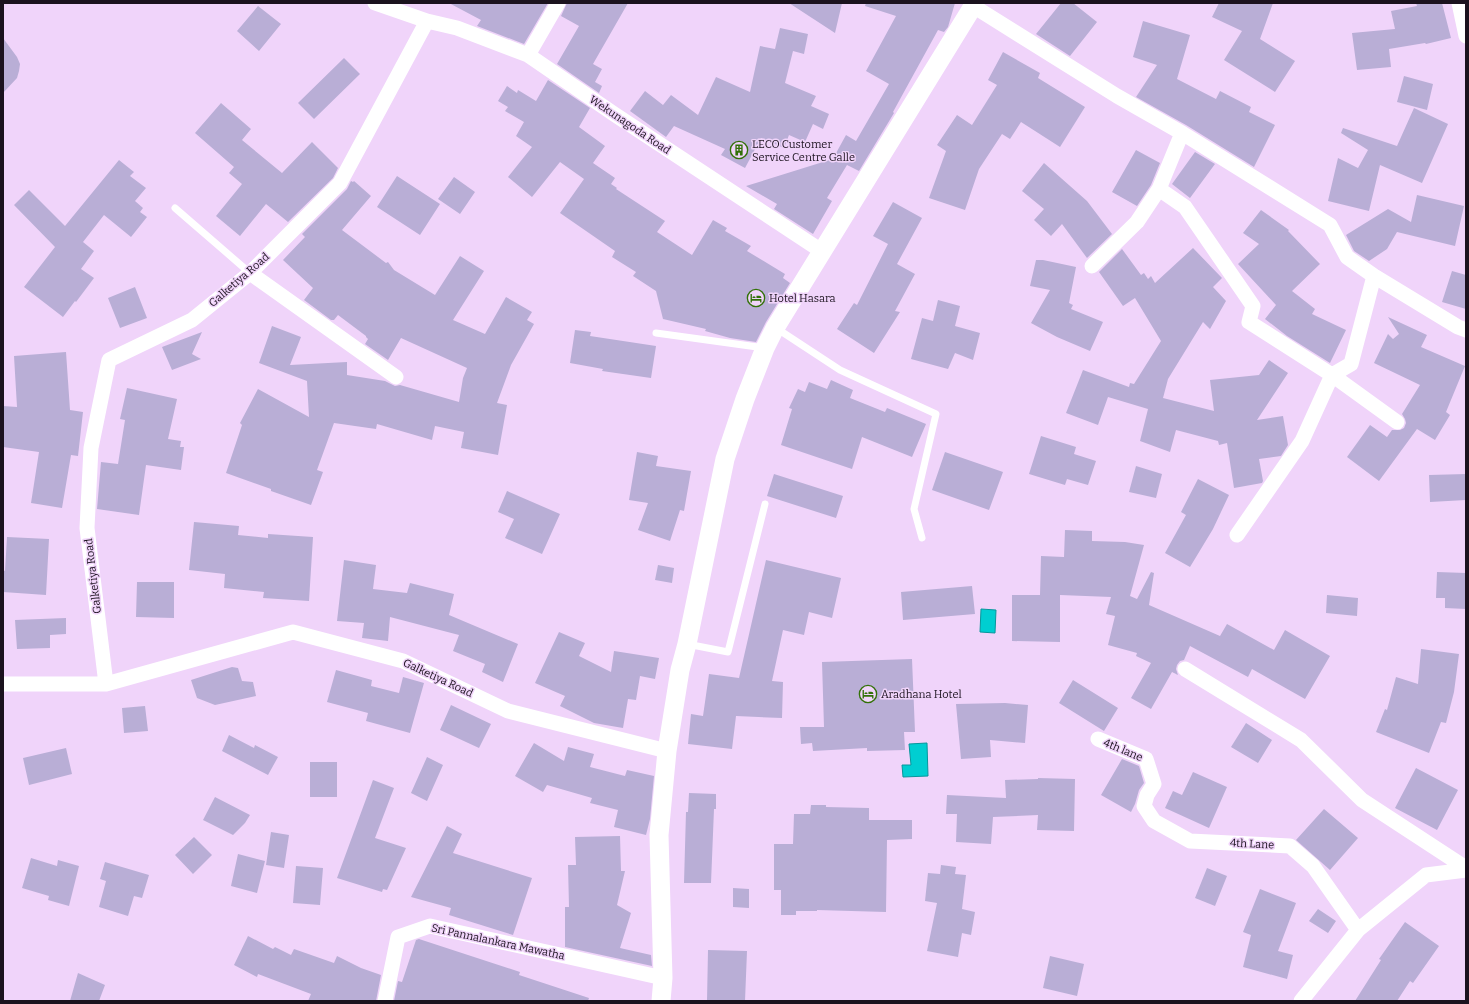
<svg xmlns="http://www.w3.org/2000/svg" width="1469" height="1004" viewBox="0 0 1469 1004" font-family="Bitter,serif">
<style>
.water{fill:#00ced1;stroke:#08969b}
.building{fill:#b9aed6}
.lines{fill:none;stroke-linecap:round;stroke-linejoin:round}
.service{stroke:#fff;stroke-width:7}
.minor{stroke:#fff;stroke-width:15}
.tertiary{stroke:#fff;stroke-width:19}
.labels{text-anchor:middle;dominant-baseline:central;stroke-width:3;stroke-linejoin:round;paint-order:stroke}
.street-label{font-size:11px;fill:#1b121e;stroke:#f0d4fa}
.poi-label{font-size:11px;fill:#1b121e;stroke:#f0d4fa;text-anchor:start}
</style>
<rect width="100%" height="100%" fill="#f0d4fa"/>
<!-- water -->
<path class="water" d="M981,609L996,610L995,633L980,632Z
M927,743L928,776L903,777L902,765H911L909,744Z"/>
<!-- building -->
<path class="building" d="M449,3H548L524,44L477,26L481,20Z
M567,3H628L593,64L602,69L595,82L602,86L599,93L557,64L579,26L561,16Z
M789,3H842L835,33Z
M866,3H955L948,27L944,32L938,30L893,112L894,113L859,171L847,165L827,198L832,201L813,234L774,209L777,204L746,186L839,157L835,155L846,135L856,141L889,84L866,71L896,16L865,6Z
M1061,3H1073L1097,22L1070,56L1036,34Z
M1219,3H1273L1260,39L1295,61L1275,92L1224,60L1242,31L1212,17Z
M1416,3H1442L1451,38L1426,44L1425,43L1389,49L1391,67L1357,70L1352,33L1395,29L1391,11L1417,6Z
M258,6L281,24L259,51L237,31Z
M1143,21L1190,35L1177,79L1216,99L1220,91L1251,107L1249,112L1275,125L1254,167L1186,125L1136,97L1157,65L1133,57Z
M780,28L808,34L804,54L793,51L785,83L816,96L811,106L829,114L823,129L813,124L805,142L789,135L784,148L761,138L745,168L721,155L725,149L674,126L666,137L630,111L645,91L663,105L671,95L698,115L716,77L750,92L760,46L775,49Z
M3,38L17,57L20,64L19,71L17,78L3,93Z
M1003,52L1040,73L1038,78L1085,107L1060,147L1021,122L1010,139L1002,134L979,169L965,210L929,198L946,151L937,145L957,115L972,125L997,85L988,80Z
M344,58L360,74L314,119L298,103Z
M1404,76L1433,84L1427,110L1397,102Z
M548,80L590,108L579,127L605,146L593,163L615,178L611,184L617,188L616,189L665,221L657,232L692,255L713,220L727,228L725,231L751,246L747,251L785,274L783,278L790,283L766,322L756,342L730,338L705,331L706,329L663,319L656,291L633,276L636,272L612,257L615,251L560,213L584,179L560,162L532,197L508,177L532,147L516,136L524,122L505,111L508,107L498,101L507,86L517,93L518,90L536,101Z
M221,103L251,129L242,140L282,173L312,142L338,168L333,178L288,222L266,204L240,236L216,216L242,184L229,173L234,167L195,133Z
M1414,108L1448,124L1422,183L1380,165L1369,211L1328,201L1338,158L1358,168L1368,150L1341,133L1343,128L1397,146Z
M1136,150L1160,163L1151,185L1137,206L1112,192Z
M1195,152L1215,164L1190,198L1172,184Z
M119,160L134,172L130,176L146,188L135,201L143,208L140,212L147,217L131,237L104,215L83,242L94,251L81,269L94,278L76,302L75,301L63,317L24,287L55,247L14,205L29,190L65,226Z
M1044,163L1087,201L1112,234L1087,258L1062,224L1051,236L1034,220L1044,209L1022,191Z
M397,176L440,204L420,235L377,207Z
M454,177L475,192L460,214L438,199Z
M351,181L353,182L354,181L371,196L342,230L386,263L388,262L394,270L435,295L460,256L484,271L453,320L485,334L506,297L532,312L527,320L534,324L511,365L497,403L507,405L498,455L461,448L464,432L435,426L432,440L377,424L376,429L334,423L317,470L323,472L311,505L271,491V489L226,473L242,425L240,423L258,389L309,417L307,381L259,363L272,326L301,337L290,365L347,362V375L385,381L395,386L400,385L459,402L463,378L467,368L401,338L388,360L365,344L368,339L366,337V336L338,315L334,320H331L304,300L313,288L283,260L305,237L302,234L347,189Z
M1417,195L1464,206L1455,246L1397,232L1387,249L1369,261L1354,251L1346,235L1388,209L1411,222Z
M893,202L922,218L897,264L915,274L895,311L900,312L874,353L837,329L854,303L857,305L888,244L873,236Z
M1261,210L1289,230L1288,231L1320,264L1292,291L1315,309L1312,314L1346,330L1330,363L1287,336L1265,319L1276,305L1238,264L1259,244L1243,233Z
M1193,248L1222,278L1213,287L1226,301L1210,329L1203,322L1168,379L1163,398L1214,411L1210,380L1259,375L1269,360L1288,373L1257,420L1283,416L1288,445L1281,456L1259,459L1263,481L1262,483L1234,488L1227,443L1219,445L1218,441L1176,430L1170,452L1140,441L1148,409L1108,397L1098,425L1066,413L1083,370L1129,387L1130,383L1134,384L1161,341L1135,298L1123,306L1099,272L1122,249L1141,275L1144,273L1148,279L1151,276L1155,283Z
M1036,260H1043L1076,267L1069,303L1073,305L1071,309L1103,322L1090,351L1057,337L1031,323L1050,290L1030,286Z
M1452,271L1466,275V309L1442,302Z
M135,287L147,318L120,328L108,298Z
M938,300L960,306L955,326L980,333L973,360L955,353L948,369L911,359L922,318L933,321Z
M1388,317L1427,335L1421,347L1465,366L1446,412L1450,415L1435,440L1417,429L1379,481L1347,457L1370,425L1387,437L1392,430H1400L1404,428L1406,423L1405,419L1402,414L1420,385L1374,363L1388,334L1393,339L1399,334Z
M575,330L591,332L590,336L656,346L651,378L602,371L603,369L570,363Z
M202,332L192,354L201,359L172,370L162,347Z
M66,352L70,410L83,412L78,456L71,455L62,508L31,503L39,452L3,447V406L17,407L14,356Z
M831,380L853,390L850,398L885,412L887,408L926,424L912,457L862,437L852,469L781,445L792,409L789,408L798,389L805,392L809,382L827,389Z
M127,388L177,399L168,439L181,441L180,447H184L181,470L146,465L139,515L97,509L101,462L118,464L125,420L120,419Z
M1041,436L1076,447L1074,454L1096,461L1088,485L1067,479L1065,485L1029,474Z
M637,452L658,456L656,466L691,471L684,511L680,510L670,541L638,530L648,503L629,500Z
M945,452L1003,472L989,510L932,490Z
M1136,466L1162,474L1156,498L1129,492Z
M774,474L843,496L836,518L767,496Z
M1466,474V500L1430,502L1429,475Z
M1198,479L1229,495L1213,529L1190,567L1165,553L1186,515L1181,512Z
M507,491L560,514L542,554L505,538L514,519L498,512Z
M194,522L239,526L238,535L268,538V534L313,537L309,601L263,598L264,592L224,588L225,574L189,570Z
M1065,530L1092,531V541L1125,542L1144,545L1130,596L1137,599L1151,572L1154,573L1149,605L1220,636L1227,624L1274,650L1285,630L1330,656L1305,699L1252,669L1248,677L1190,646L1184,660L1180,661L1177,665L1176,669L1178,675L1172,672L1151,709L1131,698L1151,663L1136,656L1137,653L1108,645L1115,616L1106,614L1111,597L1060,595V642L1012,641V595H1040L1041,556L1064,557Z
M7,537L49,539L46,595L3,592V570L5,571Z
M344,560L376,565L373,589L407,593L410,583L454,594L449,615L518,644L503,682L482,672L485,664L453,651L459,635L390,617L388,641L362,638L364,623L337,621Z
M766,560L841,578L832,618L809,612L804,635L783,630L772,681L783,682L782,718L736,716L732,749L688,744L691,714L703,716L709,674L739,678Z
M658,565L674,568L672,583L655,580Z
M1437,572L1466,573V609L1445,608V598H1436Z
M137,582H174V618L136,617Z
M972,586L975,614L903,620L901,592Z
M1327,595L1358,598L1357,616L1326,613Z
M66,618V634L50,635V648L17,649L15,620Z
M559,632L585,643L579,656L611,672L614,651L659,658L655,679L640,676L636,700L628,699L623,728L594,723L560,706L565,696L535,683Z
M1421,649L1459,654L1454,692L1446,723L1441,722L1429,753L1376,732L1385,709L1387,710L1396,677L1418,684Z
M912,659L915,732H904L905,750L867,751V748L813,751L812,743L801,744L800,727H824L822,662Z
M232,667L238,668L242,681L253,682L256,696L215,705L197,698L191,680Z
M336,670L372,680L371,686L399,693L403,677L424,683L410,733L366,721L368,713L327,702Z
M1073,680L1118,708L1104,731L1059,703Z
M1005,703L1028,705L1025,743L990,740L991,757L961,759L956,704Z
M451,705L491,724L479,748L440,730Z
M145,706L148,731L124,733L122,708Z
M1246,723L1272,740L1258,763L1231,747Z
M229,735L254,748L255,745L278,757L268,775L222,751Z
M534,743L564,761L568,747L594,754L590,767L625,776L627,770L654,776L650,819L646,835L614,827L618,810L590,803L592,798L547,785L543,792L515,776Z
M66,748L72,774L29,785L23,758Z
M427,757L443,765L427,801L411,793Z
M1122,759L1139,766L1144,783L1139,790L1135,804L1131,812L1101,795Z
M310,762H337V797H310Z
M1416,768L1458,790L1437,830L1395,808Z
M1193,772L1227,787L1209,828L1165,808L1173,791L1182,795Z
M1038,778L1075,779L1074,831L1037,830L1038,815L993,817L991,844L956,842L957,814H946L947,795L1006,798L1005,780L1038,779Z
M373,780L394,788L375,838L406,848L387,890L383,889L382,892L337,878Z
M689,793L716,794V809H714L711,883H684L686,812H688Z
M215,797L250,815L245,823L233,835L203,820Z
M811,805H826V807L869,808V820H912V839L887,840L886,912L817,910V911H796V915H781V890H774V844H793L794,814H810Z
M1324,809L1358,838L1330,870L1296,840Z
M447,826L462,834L453,853L532,878L513,935L449,915L451,908L411,897Z
M271,832L289,835L284,868L266,865Z
M620,836L621,871H625L617,905L631,913L620,948L651,955L652,966L565,947V907H569L568,865H576L575,837Z
M194,837L212,855L193,874L175,855Z
M238,854L265,861L257,893L231,886Z
M31,858L57,866L58,860L79,866L69,906L48,900L49,896L22,888Z
M105,862L149,875L142,898L134,896L128,916L99,907L106,881L100,879Z
M941,865L956,867L955,874L966,875L962,909L975,912L971,935L962,933L958,957L927,951L937,903L925,901L928,873L940,874Z
M296,866L323,868L320,905L293,903Z
M1207,868L1227,876L1215,906L1195,898Z
M733,888L749,889V908L733,907Z
M1260,889L1296,903L1278,951L1293,955L1287,979L1243,967L1251,935L1243,932Z
M1318,909L1336,921L1328,933L1309,921Z
M1405,922L1439,946L1413,983L1410,981L1397,1001H1355L1381,960L1379,959Z
M248,936L273,949L275,947L291,955L294,949L334,963L337,956L361,968L381,975L376,1001H308L311,994L258,974L257,977L234,965Z
M419,939L520,972L519,975L589,998L588,1001H394L398,981L402,982L416,940Z
M708,950L747,951L745,1001H707Z
M1050,956L1084,964L1077,996L1043,988Z
M78,973L105,985L99,1001H70Z"/>
<g class="lines">
<!-- service -->
<path class="service" d="M175,208L250,273
M776,328L840,370L936,414L914,509L922,538
M656,333L765,348
M687,644L728,652L765,504"/>
<!-- minor -->
<path class="minor" d="M375,3L427,21L457,28L528,55L614,114L823,252
M1459,3L1466,36
M973,6L1117,96L1182,133L1330,225L1347,257L1374,276L1458,327L1466,330
M528,55L558,3
M1159,189L1185,207L1253,306L1249,322L1332,375L1397,422
M1092,266L1137,222L1159,189L1182,133
M250,273L396,377
M1237,535L1302,441L1332,375L1351,364L1374,276
M1185,669L1301,740L1362,800L1466,868
M3,684H106L293,632L403,661L508,711L667,751
M106,684L87,528L91,448L109,360L192,320L250,273L340,183L427,21
M1098,739L1146,759L1154,784L1147,795L1144,806L1154,821L1190,841L1290,846L1313,866L1358,930
M385,1001L398,937L430,926L663,978
M1301,1001L1358,930L1426,875L1466,870"/>
<!-- tertiary -->
<path class="tertiary" d="M661,1001L663,978L659,835L667,751L680,670L687,644L725,459L745,399L765,348L775,328L975,3"/>
</g>
<!-- icons -->
<defs>
<symbol id="building-ring" viewBox="-11 -11 22 22"><circle r="9.5" fill="#f0d4fa" stroke="#327108" stroke-width="1.5"/><path d="M-4-6H4V6H1V3H-1V6H-4ZM-2.5-4.3h1.7v1.8h-1.7ZM.8-4.3h1.7v1.8H.8ZM-2.5-1h1.7V.8h-1.7ZM.8-1h1.7V.8H.8Z" fill="#327108"/></symbol>
<symbol id="hotel-ring" viewBox="-11 -11 22 22"><circle r="9.5" fill="#f0d4fa" stroke="#327108" stroke-width="1.5"/><path d="M-6-4.5h1.5V1H6V5H4.5V3h-9V5H-6ZM-4 0a1.8 1.8 0 1 1 3.6 0ZM.5 0V-2.5h3Q6-2.5 6 0Z" fill="#327108"/></symbol>
</defs>
<g fill-rule="evenodd">
<use href="#building-ring" x="729" y="140" width="20" height="20"/>
<use href="#hotel-ring" x="746" y="288" width="20" height="20"/>
<use href="#hotel-ring" x="858" y="684" width="20" height="20"/>
</g>
<g class="labels">
<!-- street labels -->
<g class="street-label">
<text transform="translate(630 125) rotate(34)">Wekunagoda Road</text>
<text transform="translate(239 280) rotate(-41)">Galketiya Road</text>
<text transform="translate(93 576) rotate(-97)">Galketiya Road</text>
<text transform="translate(438 678) rotate(25)">Galketiya Road</text>
<text transform="translate(1123 750) rotate(23)">4th lane</text>
<text transform="translate(1252 844) rotate(3)">4th Lane</text>
<text transform="translate(498 942) rotate(12)">Sri Pannalankara Mawatha</text>
</g>
<!-- poi labels -->
<g class="poi-label">
<text x="752" y="144">LECO Customer<tspan x="752" dy="13">Service Centre Galle</tspan></text>
<text x="769" y="298">Hotel Hasara</text>
<text x="881" y="694">Aradhana Hotel</text>
</g>
</g>
<!-- border -->
<rect width="1469" height="1004" fill="none" stroke="#1b121e" stroke-width="8"/>
</svg>
